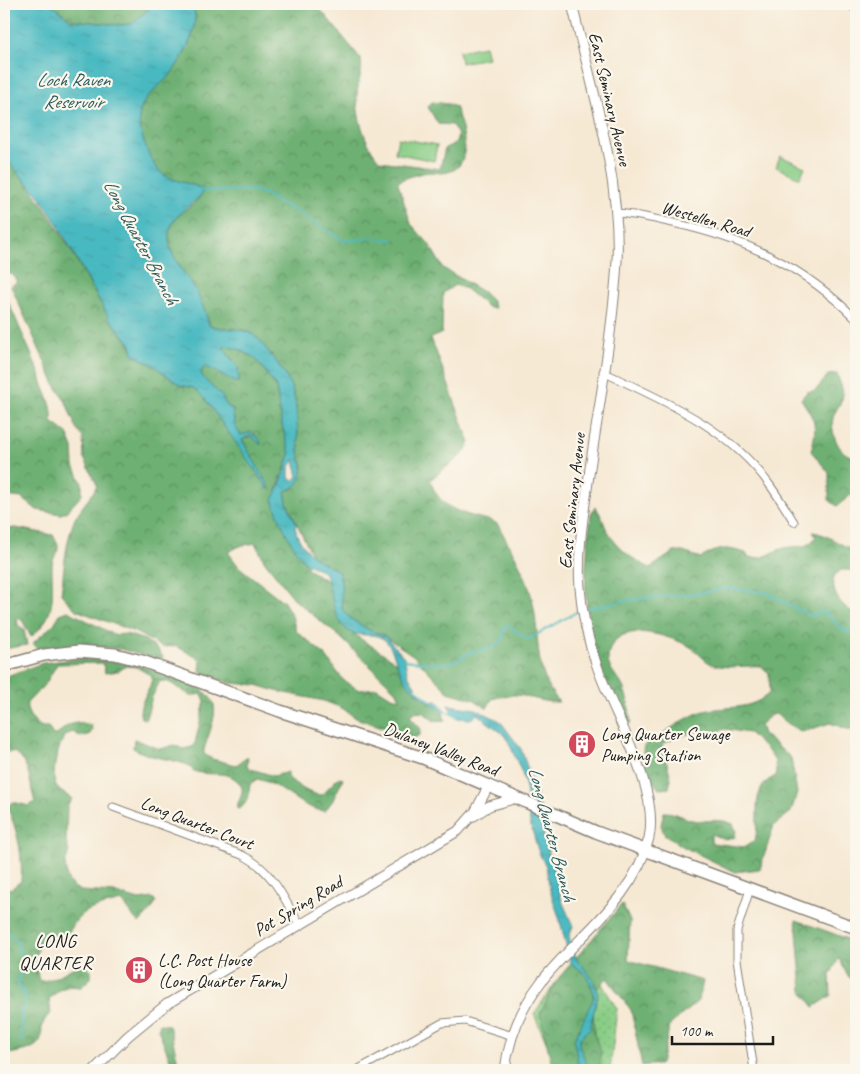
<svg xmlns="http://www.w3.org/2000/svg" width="860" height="1074" viewBox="0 0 860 1074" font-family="Caveat,sans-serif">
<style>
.grass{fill:url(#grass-dots);stroke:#527451}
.forest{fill:url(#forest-crowns);stroke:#456648;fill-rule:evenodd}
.garden{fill:#89cd86;stroke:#527451}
.water{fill:url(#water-ripples);stroke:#336a6e;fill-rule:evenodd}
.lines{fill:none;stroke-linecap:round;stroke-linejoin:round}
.stream{stroke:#4ab9c1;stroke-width:2}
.minor-casing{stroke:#898278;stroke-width:9}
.tertiary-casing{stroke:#898278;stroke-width:11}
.primary-casing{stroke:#898278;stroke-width:14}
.minor{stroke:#fff;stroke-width:7}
.tertiary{stroke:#fff;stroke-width:9}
.primary{stroke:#fff;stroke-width:11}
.labels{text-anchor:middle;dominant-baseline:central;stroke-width:4.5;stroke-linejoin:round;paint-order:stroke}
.street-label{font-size:18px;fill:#1c1c1c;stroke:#fbf7ec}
.poi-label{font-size:18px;fill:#1c1c1c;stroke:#fbf7ec;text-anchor:start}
.water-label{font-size:19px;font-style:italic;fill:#2e5b5e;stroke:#fbf7ec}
.neighbourhood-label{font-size:19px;letter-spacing:1px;fill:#1c1c1c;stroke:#fbf7ec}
</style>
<defs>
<pattern id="grass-dots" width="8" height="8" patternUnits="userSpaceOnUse" patternTransform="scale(1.25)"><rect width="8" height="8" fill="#89cd86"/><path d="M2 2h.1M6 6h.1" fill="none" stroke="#76af73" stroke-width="1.8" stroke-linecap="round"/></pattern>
<pattern id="forest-crowns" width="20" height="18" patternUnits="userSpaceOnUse" patternTransform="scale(1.25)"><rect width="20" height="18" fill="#6eb073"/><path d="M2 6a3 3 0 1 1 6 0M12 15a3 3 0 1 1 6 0" fill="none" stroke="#5a8e5e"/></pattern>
<pattern id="water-ripples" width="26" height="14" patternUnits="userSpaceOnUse" patternTransform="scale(1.25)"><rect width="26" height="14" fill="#4ab9c1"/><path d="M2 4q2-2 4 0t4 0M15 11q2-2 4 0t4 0" fill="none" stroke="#409ea5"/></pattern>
</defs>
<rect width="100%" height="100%" fill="#fbf7ec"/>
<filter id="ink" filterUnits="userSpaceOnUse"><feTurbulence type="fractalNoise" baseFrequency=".02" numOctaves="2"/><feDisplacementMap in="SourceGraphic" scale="10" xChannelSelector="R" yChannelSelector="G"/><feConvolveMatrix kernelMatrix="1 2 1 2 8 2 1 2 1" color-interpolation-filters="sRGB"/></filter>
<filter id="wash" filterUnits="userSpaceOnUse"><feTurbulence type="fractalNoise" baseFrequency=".0096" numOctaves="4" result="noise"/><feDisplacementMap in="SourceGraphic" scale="20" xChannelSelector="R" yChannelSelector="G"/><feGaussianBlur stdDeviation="1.12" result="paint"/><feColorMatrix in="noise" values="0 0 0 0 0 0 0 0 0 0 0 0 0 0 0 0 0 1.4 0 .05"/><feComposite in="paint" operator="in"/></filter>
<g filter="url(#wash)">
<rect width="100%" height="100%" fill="#f6e9d4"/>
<!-- grass -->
<path class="grass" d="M583,952L617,1009L610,1070H558L534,1014L558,979Z"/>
<!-- forest -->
<path class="forest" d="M51,4H154L132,24L119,25L71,20Z
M192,4H316L361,59C363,72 358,81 357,94C356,115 365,145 380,161L440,169L445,148L456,143L458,135L452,125L438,124L428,107L432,102L449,104L455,107C462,124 475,166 448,172C442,174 435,172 429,172C420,173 408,177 399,181L398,184L411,224L429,244L443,268L483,292L491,300L495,308H489L466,289L455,285L443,293L442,333L431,338L470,443L463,454L430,480C438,505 455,512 480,518C487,520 493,520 498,525C511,549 528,576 533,603C541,640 532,669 559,702C531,703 525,688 492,699L487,708L473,699L448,692L414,656L386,637L371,631L351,619L342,609L341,581L338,571L314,559L287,503L285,490L293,489L303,466L300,459C294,413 304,394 271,355C265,347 259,337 250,333C237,327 222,330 209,325C206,311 200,299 193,286C184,271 167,254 169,235C171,212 199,207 203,190L201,188C168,176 159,182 145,145C142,135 137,122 140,112C144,95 161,86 171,74C184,57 202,25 192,4Z
M4,157C50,205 74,258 107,314C116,330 129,338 134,355L153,365L180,385L194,388L205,399L229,432L243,443V439L256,435H241L236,428L232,410L204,380L201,373L205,366L235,382L233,360L224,349L225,346L238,349L253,357L261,365L276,387L282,425L290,454L277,490V513L309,570L329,582C336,635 360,635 397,663C405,688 424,697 443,712L445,720L434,721L423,712L413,713L410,717L421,729L420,735L413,738L356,718L342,708L324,701L276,691L257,685L229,683L200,671L201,660L176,646L162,647L135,632L76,610L61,594C64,570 65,544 74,521C79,508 91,499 97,485L84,458L83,438L77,430L65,400L56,387L11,286L18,281L12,274H7L4,268ZM255,543L265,562L296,601L340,637L397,692L400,699L391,697L377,688L359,690L343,680L325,655L296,631L292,616L284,602L239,567L228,552L240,546Z
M4,292L40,374C43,393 54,401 52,422L67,433L73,448L74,466L82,483V495L67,511L61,514L37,510L22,498L4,496Z
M837,374C839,380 842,387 843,393C843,403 835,409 833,418C830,432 839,457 856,457V491L837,506L829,500V473L811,451C818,426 815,420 801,399L807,392L816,390L828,375Z
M595,507C602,514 603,523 608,532C618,549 633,560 650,568L674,552H683L701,558C720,547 724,547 746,553L748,557C767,560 769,552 785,548C800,544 804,551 816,537L813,532C829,534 841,547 856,550V570H841L834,576C831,594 841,606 856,614V732L830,723L802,732L786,723L776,714L771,715L760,725L763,734L791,758L797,793L791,812L774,825L760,869L735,872L684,847L664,834L661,825L664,812C675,812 682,817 692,820C706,823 719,817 733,824L736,830L735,837L726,840L711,834V843L745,847L755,840C761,819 748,787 776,776L775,761L768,751L749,733L725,729L709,734L699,731L680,736L662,744L671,779L669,788L659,789C649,777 640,762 644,746C659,737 685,717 701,712C724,705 752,712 770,692L769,673L761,666C746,665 729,669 715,665C703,662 698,650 687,645C664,634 612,618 608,658C607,668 618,677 622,685C628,696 629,710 631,722L625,729C610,690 591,649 587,607C583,576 588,545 591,514Z
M16,528L53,535C65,552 52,553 52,567C52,598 57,615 31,637L22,620L17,618L18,625L24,630L27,645L4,649V529Z
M68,611L115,635L126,634L145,640L157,649L163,657L161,660L120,649L95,646L38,649L33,643L54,624L60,614Z
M81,658C109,659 205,673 214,705C217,718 207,737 204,750V754L212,759L236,765L248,757L247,766L251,769L274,776L288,772V777C296,785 310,795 321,795L339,777L343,779L333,800L325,811C300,809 282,784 257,779L250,784C249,794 248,802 240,809L236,808C238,802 245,791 241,786C230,767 210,778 194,771C191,769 189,765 185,764C167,758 149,758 133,748L134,739L160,749L174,745L183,749L192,747L195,743L205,701L203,696L200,694L191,696L169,682L160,681L152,697L146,719L141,718C136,704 152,690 152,676L136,667L126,666L119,671L105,673L103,663L57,664L46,683L27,703C25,712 33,720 39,727H48L53,735H57C67,724 75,720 91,725L92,730L90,734L81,737L73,732L65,735C59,744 50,776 56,786C59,792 67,794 72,799L67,807L66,842L69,851L65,864L67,878L72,886L81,891L115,893L139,900L153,898L156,902L152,909L139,923C133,918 128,907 121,901C89,910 83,906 66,937C33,937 33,956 39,981C56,981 68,968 84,963L91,970V978L81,987C63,985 62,988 49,999L51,1013C29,1031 61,1046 8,1054L4,1060V886L11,889L21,881C23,857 18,830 7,807L13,802L29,806L35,802C29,784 31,763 14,752H4V677L43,663Z
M622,904L630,921L628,960L703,981L699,1000L670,1025L661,1064L642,1066L631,1010L607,978L593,993L594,1034L601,1052L600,1070H553L540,1014L557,980Z
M796,920L856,942V983L847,975L839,958L830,975L831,996L814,1007L802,991Z
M160,1024L169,1025L180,1070H174L158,1029Z"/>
<!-- garden -->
<path class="garden" d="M485,46L488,58L461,63L459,51Z
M398,138L437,145L434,161L395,153Z
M780,156L805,167L800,178L776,167Z"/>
<!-- water -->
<path class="water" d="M4,4H51L71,20L119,25L132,24L154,4H192C202,25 184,57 171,74C161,86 144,95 140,112C137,122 142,135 145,145C159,182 168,176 201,188L203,190L202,194C193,204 179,211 172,224C160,248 184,270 195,289C201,301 206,312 209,325C222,330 237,327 250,333C259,337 265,347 271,355C304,394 294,413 300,459C306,473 300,488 285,491L287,503L297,525L295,526C298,549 319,561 338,571L341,581L342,609L351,619L371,631L386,637L404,657L408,675L421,696L430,702L437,701L446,711L443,712C426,699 408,690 399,669C395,660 393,648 386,641C378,633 367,636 356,634C332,628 333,593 326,575C321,567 312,568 306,563C292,549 278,518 273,500L280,485L290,454L282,425L276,387L261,365L253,357L238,349L225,346L224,349L238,367L239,382H235L205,366L201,373C205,382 213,387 220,394C225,399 223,404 232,410L236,428L241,435L251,432L260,440L261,445L250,435L242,440L269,486V490L205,399L194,388L180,385L153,365L134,355L130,343L109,318L58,225L39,196L4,157ZM294,460L298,476L293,481L289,478V468Z
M448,705L476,709L500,721L521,749L536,793L543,831L562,901L573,926L569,936L576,958L593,979L598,994L590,1028L580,1038L579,1045L589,1070H579L574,1040L594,997C591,981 586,971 571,964L559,917L550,890L546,866L539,853L530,823L526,788L522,773L506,736L477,714L471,719L456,718Z"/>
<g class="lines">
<!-- stream -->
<path class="stream" d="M202,191L253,190L268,195L280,204L291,208L344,241L372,238L393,240
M585,609L622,601L706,592L725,588L765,592L811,616L821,612L826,613L845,632L856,628
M402,660C418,661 436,666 452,662C459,660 465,654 473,652C492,647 502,651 505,627L508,626L526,638H531L580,610
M417,690L432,702
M445,711L454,715
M4,904L7,932L16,940L22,963L18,982L26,998L21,1017V1042"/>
</g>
</g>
<g filter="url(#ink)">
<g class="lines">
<defs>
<path id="minor" d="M850,4L856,10
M616,213C635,214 654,219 673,223C746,239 803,266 856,319
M603,372C664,401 728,427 769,484C778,496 786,509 794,522
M113,807L242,855C272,869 283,897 299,924
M750,889L737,930V960L754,1070
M357,1070L442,1023L465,1021L513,1036"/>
<path id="tertiary" d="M474,816L489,806L517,798
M94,1070L128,1036L167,1004L458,831L475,812L489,785
M505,1070C509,1038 521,1008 541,982C578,935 634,900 649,838C660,788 613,714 597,666C588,641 582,614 580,588C577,550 584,512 589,475C599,404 613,332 617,261C621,177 591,85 572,4"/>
<path id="primary" d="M4,666L44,655L79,651L115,654L142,661L280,711L423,758L596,832L856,928"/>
</defs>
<!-- minor casing -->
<use href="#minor" class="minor-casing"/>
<!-- tertiary casing -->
<use href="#tertiary" class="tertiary-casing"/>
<!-- primary casing -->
<use href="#primary" class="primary-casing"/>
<!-- minor -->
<use href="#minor" class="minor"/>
<!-- tertiary -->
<use href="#tertiary" class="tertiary"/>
<!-- primary -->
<use href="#primary" class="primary"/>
</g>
</g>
<!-- icons -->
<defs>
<symbol id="building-disc" viewBox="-11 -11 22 22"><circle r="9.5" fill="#d1495b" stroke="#fbf7ec"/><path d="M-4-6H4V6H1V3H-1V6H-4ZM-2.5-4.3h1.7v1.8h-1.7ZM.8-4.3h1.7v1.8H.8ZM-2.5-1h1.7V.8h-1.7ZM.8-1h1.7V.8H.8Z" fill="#fff"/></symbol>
</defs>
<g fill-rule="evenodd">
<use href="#building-disc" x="566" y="728" width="32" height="32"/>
<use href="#building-disc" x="123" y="954" width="32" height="32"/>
</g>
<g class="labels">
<!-- street labels -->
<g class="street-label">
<text transform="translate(610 99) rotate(77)">East Seminary Avenue</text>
<text transform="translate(706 219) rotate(16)">Westellen Road</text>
<text transform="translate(572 501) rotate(-84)">East Seminary Avenue</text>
<text transform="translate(441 749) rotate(21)">Dulaney Valley Road</text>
<text transform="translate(197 823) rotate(21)">Long Quarter Court</text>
<text transform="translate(298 906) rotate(-31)">Pot Spring Road</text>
</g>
<!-- poi labels -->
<g class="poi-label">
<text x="601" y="734">Long Quarter Sewage<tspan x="601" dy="21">Pumping Station</tspan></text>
<text x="158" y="960">L.C. Post House<tspan x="158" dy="21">(Long Quarter Farm)</tspan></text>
</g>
<!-- water labels -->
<g class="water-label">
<text x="73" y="80">Loch Raven<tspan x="73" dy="22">Reservoir</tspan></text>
<text transform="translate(141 242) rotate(62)">Long Quarter Branch</text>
<text transform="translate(552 834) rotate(75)">Long Quarter Branch</text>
</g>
<!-- neighbourhood labels -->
<g class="neighbourhood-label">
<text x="56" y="941">LONG<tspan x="56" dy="22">QUARTER</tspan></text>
</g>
</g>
<!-- margin -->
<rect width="860" height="1074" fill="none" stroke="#fbf7ec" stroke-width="20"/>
<!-- scale -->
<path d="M672 1036v8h101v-8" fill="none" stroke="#1c1c1c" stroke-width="2.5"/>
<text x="680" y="1036" font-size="15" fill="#1c1c1c" stroke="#fbf7ec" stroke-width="4" paint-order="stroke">100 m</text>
</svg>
